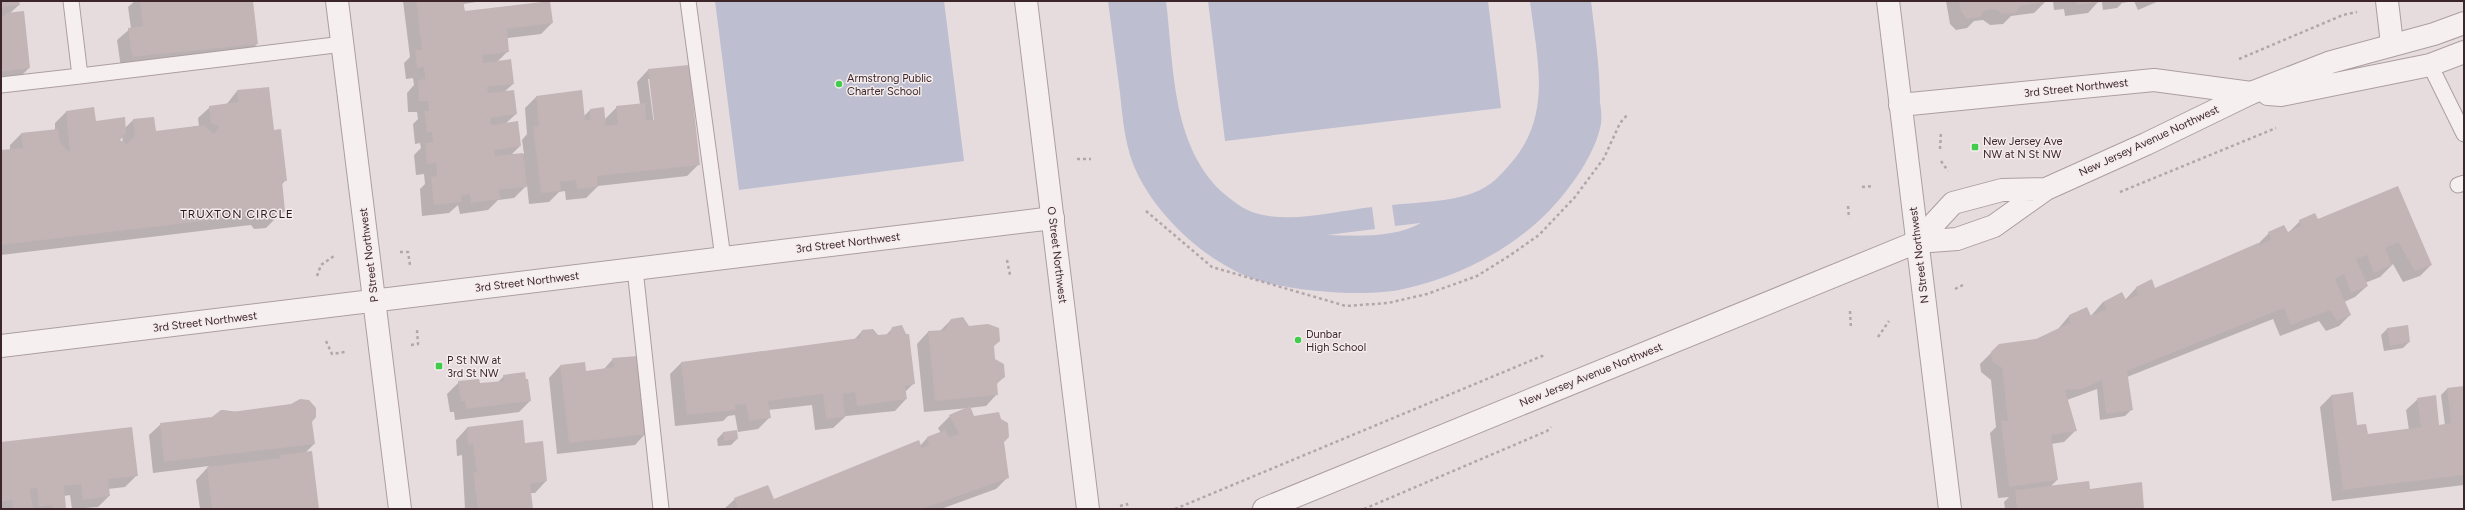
<svg xmlns="http://www.w3.org/2000/svg" width="2465" height="510" viewBox="0 0 2465 510" font-family="Figtree,sans-serif">
<style>
.green{fill:#bdbed0}
.shadow{fill:#0003;fill-rule:evenodd}
.building{fill:#c3b4b6}
.lines{fill:none;stroke-linecap:round;stroke-linejoin:round}
.service-casing{stroke:#ac9ea0;stroke-width:17}
.minor-casing{stroke:#ac9ea0;stroke-width:24}
.tertiary-casing{stroke:#ac9ea0;stroke-width:24}
.path{stroke:#b2a7a8;stroke-width:2.5;stroke-dasharray:3 3;stroke-linecap:butt}
.service{stroke:#f5eff0;stroke-width:15}
.minor{stroke:#f5eff0;stroke-width:22}
.tertiary{stroke:#f5eff0;stroke-width:22}
.poi-dot{fill:#41cc4b;stroke:#f4ebed;stroke-width:1.5}
.labels{text-anchor:middle;dominant-baseline:central;stroke-width:3;stroke-linejoin:round;paint-order:stroke}
.poi-label{font-size:11px;fill:#3c2629;stroke:#f4ebed;text-anchor:start}
.street-label{font-size:11px;fill:#3c2629;stroke:#f4ebed}
.neighbourhood-label{font-size:12px;letter-spacing:1px;fill:#2d191b;stroke:#f4ebed}
</style>
<rect width="100%" height="100%" fill="#e6dcde"/>
<!-- green -->
<path class="green" d="M715,1H944L964,161L739,190Z
M1108,1H1166C1174,66 1171,144 1222,192C1235,203 1246,212 1263,215C1298,222 1337,211 1372,207L1375,229L1327,235C1357,236 1394,238 1421,223L1395,226L1392,205C1419,202 1449,202 1473,193C1490,187 1500,176 1511,163C1553,115 1537,59 1530,1H1591C1595,35 1600,68 1600,102C1601,109 1602,117 1601,124C1595,155 1570,189 1549,211C1510,251 1454,279 1399,290C1362,297 1290,291 1254,279C1207,262 1160,219 1138,175C1125,149 1123,121 1120,93C1116,62 1112,32 1108,1Z
M1208,1H1488L1501,108L1225,141Z"/>
<!-- shadow -->
<path class="shadow" d="M1,1H18L19,5L10,13L29,68L18,79L1,81Z
M135,1H252L257,44L246,55L121,68L117,40L131,28L128,7Z
M403,1H483L463,4L464,12L552,23L541,34L507,38L508,51L497,62L513,84L504,92L516,114L505,124L520,146L511,155L524,154L522,140L527,134L525,108L536,97L584,116L590,110L605,119L617,107L640,104L637,82L648,70L699,164L687,176L598,186L586,198L566,200L565,191L559,192L549,202L529,204L527,185L514,198L498,200L488,210L460,214L458,205L449,213L422,216L420,189L425,184L424,174L416,175L414,155L421,148L420,143L415,144L413,124L418,119L417,112H408L407,93L414,85L413,78L406,79L404,63L410,57ZM648,79H650L656,125H654Z
M1946,1H2046L2034,13L2011,16L2003,24L1990,25L1983,20L1974,21L1967,28L1956,30L1950,24Z
M2053,1H2159L2138,10L2134,1L2122,3L2117,8L2103,10L2102,2H2098L2088,13L2065,16L2064,9L2054,10Z
M237,91L273,131L286,180L281,185L284,210L266,228L254,229L251,225L242,226L1,255V151L10,150V145L21,134L55,130V123L66,112L95,122L125,128L133,120L153,118L155,132L199,126L198,118L210,107L226,105ZM122,136L123,143L118,140Z
M2397,187L2431,265L2420,276L2403,282L2393,264L2380,277L2365,283L2367,286L2355,297L2344,302L2350,315L2339,326L2326,331L2319,321L2280,336L2273,319L2127,377L2132,409L2125,416L2100,420L2097,389L2067,400L2075,431L2064,442L2051,444L2057,480L2051,486L2089,490L2143,509H2005L2004,502L2009,497L1998,498L1990,433L1996,427L1991,380L1981,372L1980,364L1999,345L2036,340L2058,329L2069,316L2090,317L2103,302L2125,300L2136,288L2155,289L2258,244L2269,233L2287,234L2300,221L2317,220Z
M951,320L969,327L993,347L994,360L1004,376L996,385L997,394L986,406L969,408L973,417L1003,442L1007,478L996,489L941,509H724L735,499L773,500L920,446L927,438L941,433L938,428L950,416L969,408L924,412L917,344L928,332L940,331Z
M2407,326L2409,342L2403,348L2384,351L2381,335L2387,329Z
M893,328L914,383L905,392L906,399L895,411L846,416L833,428L815,430L812,405L768,410L770,417L758,429L738,432L735,415L728,416L723,421L675,426L670,374L681,363L854,340L862,331L878,336H885Z
M613,359L646,433L635,445L557,454L549,378L560,366L585,372L603,370Z
M504,376L530,401L519,412L455,420L454,412H450L447,394L459,382L479,384L497,383Z
M2464,387V485L2332,501L2320,407L2331,396L2356,426L2367,435L2409,430L2406,410L2418,399L2438,426L2445,425L2441,395L2447,389Z
M223,410L311,422L314,444L305,453L318,509H200L196,480L209,466L153,473L149,435L161,424L212,418Z
M467,428L524,444L546,481L535,493H530L532,509H465L462,455L457,456L456,440Z
M723,433L737,439L731,445L718,446L717,439Z
M1,444L137,475L125,487L108,489L109,496L98,507L72,509L70,495L64,496L65,509H1Z"/>
<!-- building -->
<path class="building" d="M1,1H19L20,5L3,7L1,10Z
M140,1H253L258,44L132,57L128,28L143,26Z
M416,1H463L465,11L550,1L553,23L507,29L509,52L482,55L483,63L511,59L514,84L487,87L488,93L514,90L517,114L490,118L491,125L518,121L521,146L494,150L495,156L523,153L527,187L499,190L501,199L471,203L470,194L461,196L462,202L434,205L431,177L437,176L436,163L427,164L425,143L433,142L432,132L427,133L424,111H429L428,101H419L418,80L425,79L424,67L417,68L415,50H422Z
M1959,1H2046V2L2020,6L2016,13L2002,14L1995,9L1984,11L1980,17L1967,19L1961,12Z
M2076,1H2100V2L2077,5Z
M24,11L30,68L1,72V15L3,17L6,13Z
M689,65L700,165L597,176L598,187L577,189L576,180L560,182L561,191L541,193L533,127L539,126L536,96L582,90L585,120H590V109L604,107L606,126L618,124L616,106L645,103L646,120H654L648,69Z
M269,87L274,130L281,129L287,181H282L285,211L279,216L266,218L262,214L254,215L1,245V150L23,148L21,133L58,129L60,143L70,153L66,111L94,107L96,121L125,117L126,133L120,140L127,144L135,136L133,119L154,117L156,131L204,125L214,134L219,126L211,123L209,106L238,102L237,90Z
M2398,186L2432,265L2415,271L2398,242L2385,248L2392,265L2374,273L2367,255L2356,259L2368,286L2351,293L2344,274L2335,279L2351,315L2337,321L2330,310L2291,325L2284,308L2127,371L2133,410L2106,414L2102,380L2082,389L2065,390L2077,431L2051,435L2058,480L2009,487L2001,421H2008L2002,368L1992,361L1991,352L1999,344L2036,339L2070,323L2069,315L2087,307L2091,316L2106,309L2103,302L2122,292L2126,300L2138,295L2136,287L2152,279L2155,288L2258,243L2260,245L2271,239L2268,232L2284,225L2288,232L2301,226L2299,220L2315,213L2318,219Z
M963,317L969,326L988,324L999,328L1000,341L994,346L995,359L1004,364L1005,377L997,383L998,395L935,401L928,331L945,330L951,319Z
M902,325L906,334H909L915,384L905,386L907,399L857,406L855,392L843,394L845,417L826,419L823,394L768,401L771,418L749,421L746,404L735,405L736,410L687,415L681,362L860,338L862,330L873,329L878,335L890,334L892,327Z
M2408,325L2410,342L2390,346L2387,328Z
M638,356L647,434L569,443L560,365L585,362L586,371L614,367L612,358Z
M525,372L526,379H528L531,401L466,409L465,401H461L458,381L479,379L480,383L504,381L503,375Z
M2464,386V475L2343,490L2331,395L2353,392L2357,425L2366,424L2368,434L2421,427L2417,398L2436,395L2439,425L2451,423L2447,388Z
M300,399L309,400L316,408V417L312,422L315,444L164,462L160,423L212,417L221,410L232,412L291,404Z
M970,406L974,416L999,412L1001,419L1008,423L1009,437L1004,442L1009,478L922,509H738L734,498L768,485L774,499L919,440L922,448L929,445L927,437L945,430L949,437L959,434L949,415Z
M523,420L525,443L543,441L547,481L530,484L533,509H478L473,472H477L473,444L468,445L467,427Z
M132,427L138,476L108,479L110,496L83,500L81,484L64,486L66,509H53L52,505L39,507L37,488L30,489L33,509H13L12,500L1,502V442Z
M737,430L738,439L724,441L723,432Z
M312,451L319,509H212L207,467L280,458V455Z
M2089,481L2090,489L2142,482L2144,509H2017L2015,490Z"/>
<g class="lines">
<defs>
<path id="service" d="M71,1L80,76L343,44
M688,1L723,258
M2430,65L2464,134
M1,85L80,76
M2458,185L2464,183
M635,269L661,509"/>
<path id="minor" d="M1888,1L1950,509
M2387,1L2392,44
M1900,105L2154,80L2251,93
M1,346L1053,218"/>
<path id="tertiary" d="M337,1L400,509
M1026,1L1088,509
M2268,94L2281,95L2430,65L2464,52
M1917,242L1953,203L2002,190L2046,189
M1264,509L1917,242L1957,239L1994,226L2046,189L2146,144L2251,93L2331,62L2434,34L2464,23"/>
</defs>
<!-- service casing -->
<use href="#service" class="service-casing"/>
<!-- minor casing -->
<use href="#minor" class="minor-casing"/>
<!-- tertiary casing -->
<use href="#tertiary" class="tertiary-casing"/>
<!-- path -->
<path class="path" d="M2239,59L2343,15L2357,12
M1940,149L1941,132
M1077,159H1091
M1941,161L1948,171
M1862,187L1873,186
M2120,192L2276,128
M1848,206L1849,218
M1146,211L1212,267L1346,306L1388,303L1427,294L1477,276L1509,256L1539,235L1575,197L1604,158L1620,123L1628,114
M400,252H408L410,265
M1007,260L1010,275
M317,276L321,265L334,256
M1955,289L1963,285
M1850,311L1851,329
M1878,337L1889,321
M326,341L332,354L345,352
M411,345L418,344L417,330
M1120,506L1127,504L1128,509
M1175,509L1542,356L1546,358
M1364,509L1547,431L1551,427"/>
<!-- service -->
<use href="#service" class="service"/>
<!-- minor -->
<use href="#minor" class="minor"/>
<!-- tertiary -->
<use href="#tertiary" class="tertiary"/>
</g>
<!-- markers -->
<g class="poi-dot">
<circle cx="839" cy="84" r="4"/>
<rect x="1971" y="143" width="8" height="8" rx="2"/>
<circle cx="1298" cy="340" r="4"/>
<rect x="435" y="362" width="8" height="8" rx="2"/>
</g>
<g class="labels">
<!-- poi labels -->
<g class="poi-label">
<text x="847" y="78">Armstrong Public<tspan x="847" dy="13">Charter School</tspan></text>
<text x="1983" y="141">New Jersey Ave<tspan x="1983" dy="13">NW at N St NW</tspan></text>
<text x="1306" y="334">Dunbar<tspan x="1306" dy="13">High School</tspan></text>
<text x="447" y="360">P St NW at<tspan x="447" dy="13">3rd St NW</tspan></text>
</g>
<!-- street labels -->
<g class="street-label">
<text transform="translate(2076 88) rotate(-6)">3rd Street Northwest</text>
<text transform="translate(2149 141) rotate(-25)">New Jersey Avenue Northwest</text>
<text transform="translate(848 243) rotate(-7)">3rd Street Northwest</text>
<text transform="translate(369 255) rotate(-97)">P Street Northwest</text>
<text transform="translate(1057 255) rotate(83)">O Street Northwest</text>
<text transform="translate(1919 255) rotate(-97)">N Street Northwest</text>
<text transform="translate(527 282) rotate(-7)">3rd Street Northwest</text>
<text transform="translate(205 322) rotate(-7)">3rd Street Northwest</text>
<text transform="translate(1591 375) rotate(-22)">New Jersey Avenue Northwest</text>
</g>
<!-- neighbourhood labels -->
<g class="neighbourhood-label">
<text x="237" y="214">TRUXTON CIRCLE</text>
</g>
</g>
<!-- border -->
<rect width="2465" height="510" fill="none" stroke="#3c2629" stroke-width="4"/>
</svg>
